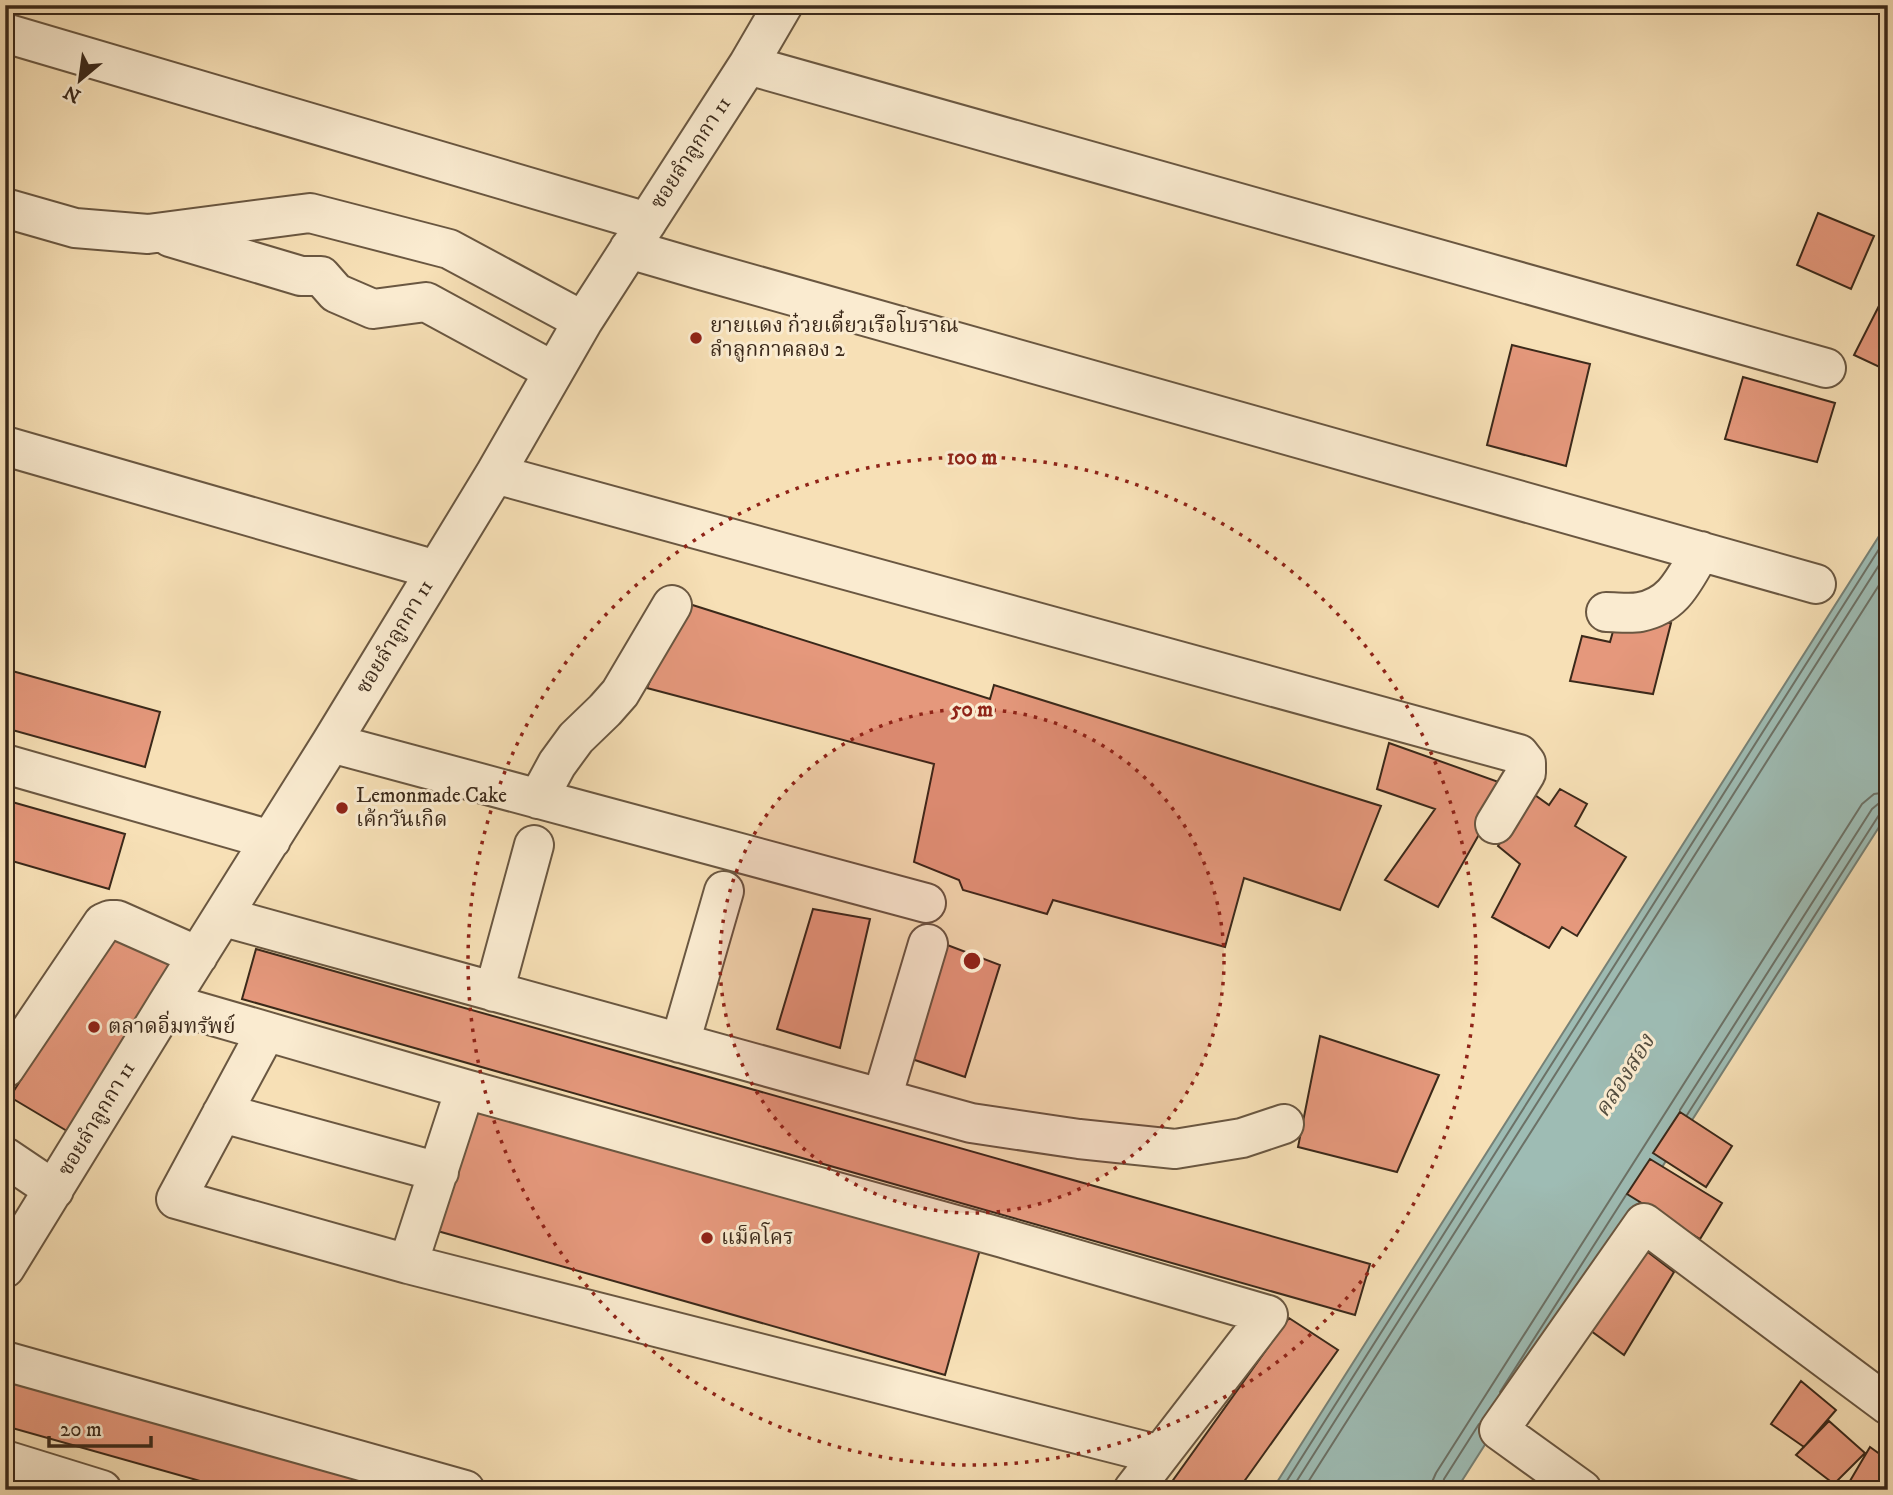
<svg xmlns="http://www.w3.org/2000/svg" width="1893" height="1495" viewBox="0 0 1893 1495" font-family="'IM FELL DW Pica','Noto Serif Thai',serif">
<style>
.water{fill:#9ebcb4;stroke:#768176;stroke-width:2}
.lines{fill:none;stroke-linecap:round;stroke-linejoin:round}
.shore{stroke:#6c7267;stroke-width:2}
.building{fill:#e5987c;stroke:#3b291a;stroke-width:2}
.minor-casing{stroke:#6a5741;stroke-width:42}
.minor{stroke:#faebd0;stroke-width:38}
.ring{fill:none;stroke:#8f2418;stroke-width:3.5;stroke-dasharray:3.5 7}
.poi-dot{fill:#8f2418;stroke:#faebd0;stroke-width:2.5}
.labels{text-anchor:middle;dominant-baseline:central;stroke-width:6;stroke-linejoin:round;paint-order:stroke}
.street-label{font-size:21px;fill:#3b291a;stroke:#faebd0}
.poi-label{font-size:21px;fill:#3b291a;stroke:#faebd0;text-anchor:start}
.water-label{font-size:23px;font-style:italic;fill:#544e40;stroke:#faebd0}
.centre{fill:#8f2418;stroke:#faebd0;stroke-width:3.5}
.ring-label{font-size:21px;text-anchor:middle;font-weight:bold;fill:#8f2418;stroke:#faebd0;stroke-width:6;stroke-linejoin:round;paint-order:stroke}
</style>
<rect width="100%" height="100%" fill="#f7e0b6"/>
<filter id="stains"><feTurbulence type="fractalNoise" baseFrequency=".00286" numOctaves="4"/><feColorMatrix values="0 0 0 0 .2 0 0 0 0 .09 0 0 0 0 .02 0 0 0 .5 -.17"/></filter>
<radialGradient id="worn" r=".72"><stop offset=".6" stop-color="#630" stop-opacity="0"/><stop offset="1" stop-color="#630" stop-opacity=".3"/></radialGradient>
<!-- water -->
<path class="water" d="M1888,522V813L1456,1490H1272Z"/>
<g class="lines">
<!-- shore -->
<path class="shore" d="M1680,1110L1872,809L1878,804L1888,802
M1687,1115L1879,815L1883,811H1888
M1500,1392L1626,1195
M1281,1490L1888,535
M1291,1490L1888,551
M1303,1490L1888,571
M1432,1490V1482L1436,1473L1862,804L1874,794L1888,792
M1442,1490L1444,1479L1479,1424"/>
</g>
<!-- building -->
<path class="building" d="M1818,213L1874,236L1851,289L1797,265Z
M1883,298L1888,299V371L1854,355Z
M1512,345L1590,364L1566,466L1487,445Z
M1743,377L1835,403L1817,462L1725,439Z
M683,602L990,699L994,685L1381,806L1340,910L1244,878L1225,947L1053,900L1047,914L963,890L959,880L914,862L934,764L647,688Z
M1617,617L1671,623L1653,694L1570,681L1582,636L1610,642Z
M5,669L160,712L145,767L5,728Z
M1389,743L1507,785L1438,907L1385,880L1435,809L1377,789Z
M1560,789L1587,804L1575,826L1626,857L1577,936L1562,927L1549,948L1492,917L1520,864L1498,846L1532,793L1549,805Z
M5,800L125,834L109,889L5,859Z
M813,909L870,919L840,1048L777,1029Z
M115,930L179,957L67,1131L10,1097Z
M942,943L1000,965L965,1077L906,1057Z
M256,949L1370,1264L1355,1315L242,999Z
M1320,1036L1439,1075L1397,1172L1298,1147Z
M471,1101L981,1246L945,1375L434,1230Z
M1680,1112L1732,1146L1706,1187L1653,1153Z
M1650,1159L1722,1203L1700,1239L1627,1194Z
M1632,1240L1674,1272L1624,1355L1576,1320Z
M1289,1318L1338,1350L1238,1490H1166Z
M5,1371L426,1490H232L5,1426Z
M1801,1381L1836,1410L1804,1447L1771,1424Z
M1829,1421L1865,1453L1834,1484L1796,1455Z
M1870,1447L1888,1460V1477L1878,1490H1852L1847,1486Z"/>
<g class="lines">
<defs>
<path id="minor" d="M5,33L647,222
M748,65L1826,368
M5,208L75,228L148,234L310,213L449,249L583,321
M170,237L301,276H321L336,293L373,309L426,302L553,371
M629,249L701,270L1816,584
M5,446L436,570
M495,474L1519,754L1526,763V773L1495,824
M1606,612C1617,612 1629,614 1640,612C1675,605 1684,579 1701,551
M331,743L926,903
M5,764L271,840
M538,799L557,764L576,738L605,710L620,693L672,605
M224,917L971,1123L1079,1139L1175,1149L1242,1138L1284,1124
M494,992L534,845
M168,1003L465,1089L1003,1238L1268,1315L1133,1490
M266,1032L176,1199L408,1264L1160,1455
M680,1043L724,891
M5,1068L103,923L110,920H117L198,956
M882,1098L928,944
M222,1113L439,1172
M5,1157L54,1190
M408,1264L465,1089
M5,1268L168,1003L331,743L495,474L583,321L748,65L783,5
M5,1361L465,1490
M5,1460L102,1490
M1582,1490L1499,1430L1644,1223L1888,1405"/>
</defs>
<!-- minor casing -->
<use href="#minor" class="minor-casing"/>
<!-- minor -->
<use href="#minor" class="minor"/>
</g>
<!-- distance rings -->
<circle cx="972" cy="961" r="252" fill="#8f2418" fill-opacity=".12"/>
<g class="ring">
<circle cx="972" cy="961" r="252"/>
<circle cx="972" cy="961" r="504"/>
</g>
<!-- markers -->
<g class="poi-dot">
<circle cx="696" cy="338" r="7"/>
<circle cx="342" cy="808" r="7"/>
<circle cx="94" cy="1027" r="7"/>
<circle cx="707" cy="1238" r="7"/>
</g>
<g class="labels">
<!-- street labels -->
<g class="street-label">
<text transform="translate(691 153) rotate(-57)">ซอยลำลูกกา 11</text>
<text transform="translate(395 637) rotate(-59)">ซอยลำลูกกา 11</text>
<text transform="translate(97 1119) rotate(-59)">ซอยลำลูกกา 11</text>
</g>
<!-- poi labels -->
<g class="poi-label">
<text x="710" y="326">ยายแดง ก๋วยเตี๋ยวเรือโบราณ<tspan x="710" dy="24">ลำลูกกาคลอง 2</tspan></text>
<text x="356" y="796">Lemonmade Cake<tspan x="356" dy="24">เค้กวันเกิด</tspan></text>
<text x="108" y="1027">ตลาดอิ่มทรัพย์</text>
<text x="721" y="1238">แม็คโคร</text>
</g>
<!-- water labels -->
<g class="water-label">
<text transform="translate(1625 1076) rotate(-58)">คลองสอง</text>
</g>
</g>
<circle cx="972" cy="961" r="10" class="centre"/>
<g class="ring-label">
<text x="972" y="464">100 m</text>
<text x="972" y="716">50 m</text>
</g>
<!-- margin -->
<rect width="1893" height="1495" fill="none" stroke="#f7e0b6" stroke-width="28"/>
<rect x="7" y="7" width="1879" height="1481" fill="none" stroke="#3b291a" stroke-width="3.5"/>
<rect x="14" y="14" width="1865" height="1467" fill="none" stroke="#3b291a" stroke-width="2"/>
<!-- north arrow -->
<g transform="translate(80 80) rotate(209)" stroke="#faebd0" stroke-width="5" paint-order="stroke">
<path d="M0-5L12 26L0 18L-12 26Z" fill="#3b291a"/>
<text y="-10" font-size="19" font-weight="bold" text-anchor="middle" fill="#3b291a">N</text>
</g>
<!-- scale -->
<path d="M49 1436v10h102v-10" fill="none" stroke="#3b291a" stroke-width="3.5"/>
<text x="60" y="1436" font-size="21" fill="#3b291a" stroke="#faebd0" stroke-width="5" paint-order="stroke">20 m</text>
<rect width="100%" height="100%" filter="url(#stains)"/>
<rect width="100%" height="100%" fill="url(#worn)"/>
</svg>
